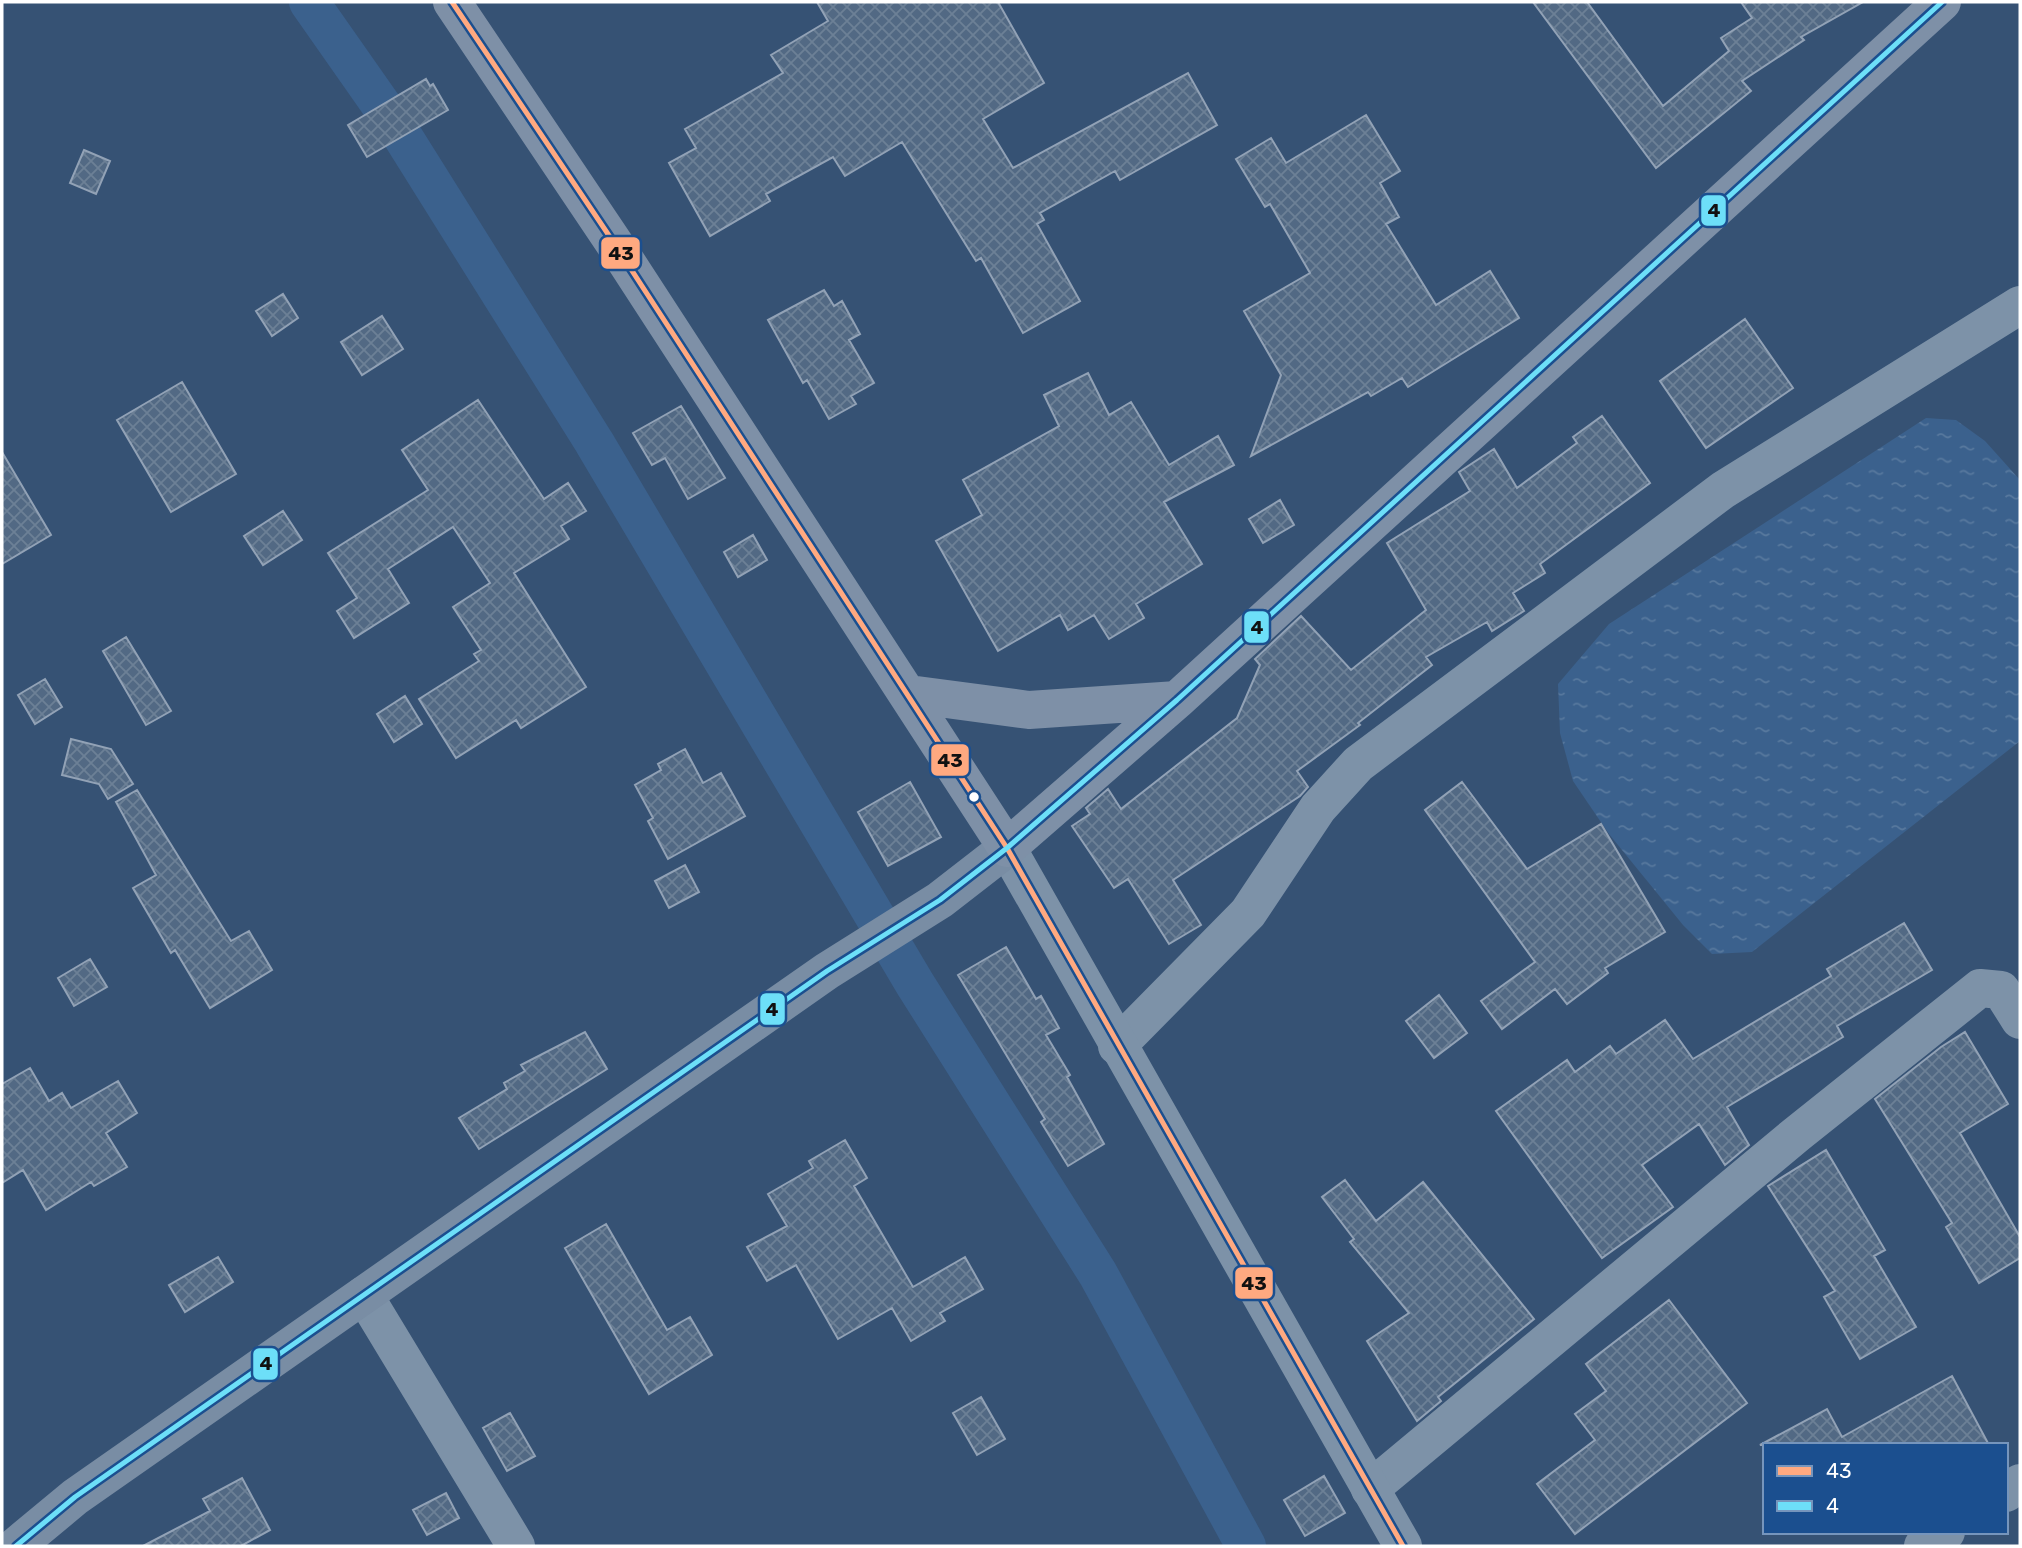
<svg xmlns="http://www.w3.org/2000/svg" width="2022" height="1548" viewBox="0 0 2022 1548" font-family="Rubik,sans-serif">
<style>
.water{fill:url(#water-ripples)}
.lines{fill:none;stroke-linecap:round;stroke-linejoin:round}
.canal{stroke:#3b618d;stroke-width:40}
.building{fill:url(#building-cross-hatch);stroke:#92a2b6;stroke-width:2}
.minor{stroke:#7d92a8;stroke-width:38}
.tertiary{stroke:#7d92a8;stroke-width:38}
.secondary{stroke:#798da4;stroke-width:38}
.trunk{stroke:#7e90a7;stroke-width:38}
.bus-1-casing{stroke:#1b4f8f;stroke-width:10}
.bus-2-casing{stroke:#1b4f8f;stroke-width:10}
.bus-1{stroke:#ffa980;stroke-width:5}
.bus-2{stroke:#6ddff8;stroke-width:5}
.bus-dot{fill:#fff;stroke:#1b4f8f;stroke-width:2.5}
.line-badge{stroke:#1b4f8f;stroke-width:2.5}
.pale-badge-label{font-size:19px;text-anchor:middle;font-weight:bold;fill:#111}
</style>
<defs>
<pattern id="water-ripples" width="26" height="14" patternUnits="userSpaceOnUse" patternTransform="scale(1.75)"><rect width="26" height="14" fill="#3b618d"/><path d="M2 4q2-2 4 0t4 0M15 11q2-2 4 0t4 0" fill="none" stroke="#58799e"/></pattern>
<pattern id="building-cross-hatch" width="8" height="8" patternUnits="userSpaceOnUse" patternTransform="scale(1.75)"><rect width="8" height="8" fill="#526984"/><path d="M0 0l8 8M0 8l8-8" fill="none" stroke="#6c8096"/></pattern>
</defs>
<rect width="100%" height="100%" fill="#365274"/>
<!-- water -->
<path class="water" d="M1926,418L1956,420L1985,441L2020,480V741L1752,952L1712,954L1683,925L1609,834L1573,781L1560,733L1558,684L1609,624Z"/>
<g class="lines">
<!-- canal -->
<path class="canal" d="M309,2L398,129L594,442L915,984L1098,1274L1246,1546"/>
</g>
<!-- building -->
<path class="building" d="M817,2H998L1044,83L983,119L1013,168L1188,73L1217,125L1120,180L1115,171L1040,213L1044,220L1037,224L1080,301L1023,333L981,258L976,261L902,142L845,176L833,157L766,194L770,201L710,236L669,163L696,148L685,129L783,73L771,55L828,21Z
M1533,2H1587L1663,106L1729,51L1721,38L1752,18L1741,2H1863L1801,37L1804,40L1742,81L1751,91L1656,168Z
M426,79L430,86L433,84L448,110L367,157L348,125Z
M1366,115L1400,171L1380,183L1399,217L1386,224L1436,305L1490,271L1519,318L1408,387L1402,378L1371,396L1368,392L1251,456L1281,375L1244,311L1310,273L1270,204L1265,207L1236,159L1271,138L1286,163Z
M84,150L110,161L96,194L70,183Z
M824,290L834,306L842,301L860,334L849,340L874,383L851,396L856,404L829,419L807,380L803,383L768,320Z
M283,294L298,318L272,336L256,311Z
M382,316L403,349L362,375L341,342Z
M1745,319L1793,388L1706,448L1660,381Z
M1088,373L1109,415L1131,402L1169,465L1218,436L1234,465L1164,502L1202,564L1136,604L1144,618L1109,639L1094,615L1068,630L1060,615L998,651L936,541L982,515L963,480L1059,426L1044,395Z
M182,382L236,474L171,512L117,420Z
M478,400L544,499L568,483L586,511L561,526L569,539L514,573L586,687L521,728L516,720L456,758L419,699L479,661L474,654L481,650L453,607L490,583L453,527L388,569L409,603L354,638L337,611L357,598L328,553L428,490L402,450Z
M681,406L725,478L688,499L665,458L652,465L633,433Z
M1602,416L1650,483L1540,564L1545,573L1513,593L1524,611L1492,631L1487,622L1426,657L1432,665L1358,723L1360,725L1297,771L1308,787L1300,796L1173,880L1201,925L1169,944L1128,879L1114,888L1072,826L1090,814L1086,808L1108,789L1121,809L1237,718L1260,665L1255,659L1301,616L1351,670L1426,610L1387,543L1470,491L1459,472L1494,449L1517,488L1577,443L1573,437Z
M2,452L51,535L2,564Z
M1280,500L1294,525L1263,543L1249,519Z
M283,511L302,540L263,565L244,536Z
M753,535L767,560L738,577L724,552Z
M126,637L171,711L146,725L103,651Z
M45,679L62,707L35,724L18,695Z
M405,696L422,724L394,742L377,714Z
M71,739L111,749L133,784L108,799L99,784L62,775Z
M685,749L703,783L721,773L745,816L668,859L648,821L653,818L635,785L661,770L658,764Z
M910,782L941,837L888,866L858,812Z
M1462,782L1527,869L1601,824L1665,932L1605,968L1608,973L1567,1004L1555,989L1502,1029L1481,1001L1535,962L1425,810Z
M137,790L231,941L249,931L272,970L210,1008L175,950L171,953L133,888L156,875L116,802Z
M685,865L699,892L669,908L655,881Z
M1904,923L1932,970L1837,1026L1843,1037L1727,1107L1749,1145L1725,1165L1699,1124L1642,1165L1673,1207L1602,1258L1496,1111L1567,1060L1575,1072L1610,1046L1616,1054L1665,1020L1693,1059L1831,976L1827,969Z
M1006,947L1036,999L1041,996L1059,1028L1046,1035L1070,1075L1067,1077L1104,1144L1068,1166L1041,1122L1045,1119L958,975Z
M90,959L107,987L74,1006L58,978Z
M1439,995L1467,1033L1434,1058L1406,1021Z
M585,1032L607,1069L479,1149L459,1118L507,1089L504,1083L525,1071L521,1065Z
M1965,1032L2008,1104L1960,1133L2020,1237V1258L1979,1283L1946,1227L1952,1223L1875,1099L1941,1047Z
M30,1068L49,1101L62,1093L71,1108L118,1081L137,1113L106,1133L127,1167L94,1186L91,1182L46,1210L23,1170L2,1183V1084Z
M845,1140L867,1178L854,1186L913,1287L965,1257L983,1289L940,1313L945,1321L911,1341L892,1308L838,1339L796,1265L767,1281L747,1247L787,1226L768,1194L813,1168L809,1161Z
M1826,1150L1885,1250L1874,1256L1916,1327L1860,1359L1824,1297L1835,1291L1768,1186Z
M1345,1180L1376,1221L1423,1182L1534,1319L1438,1397L1441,1401L1417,1421L1367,1341L1409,1313L1350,1242L1354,1239L1322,1197Z
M606,1224L667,1330L690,1317L712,1355L649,1394L565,1248Z
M218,1257L233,1282L185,1312L169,1285Z
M1669,1300L1747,1403L1575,1534L1537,1484L1595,1440L1575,1414L1606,1391L1586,1364Z
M1952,1376L1989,1445H1760L1827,1409L1842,1437Z
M981,1397L1005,1439L977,1455L953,1413Z
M510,1413L535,1456L507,1471L483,1428Z
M1324,1476L1345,1513L1305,1536L1284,1500Z
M242,1478L270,1530L241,1546H143L210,1511L203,1499Z
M446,1493L459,1518L427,1535L413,1510Z"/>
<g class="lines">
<!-- minor -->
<path class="minor" d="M1117,1046L1248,913L1318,808L1358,764L1723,490L2020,305
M364,1295L516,1546
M1370,1489L1797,1134L1980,988L2001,990L2020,1020
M2006,1493L2020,1483
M1923,1546L1946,1532"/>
<!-- tertiary -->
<path class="tertiary" d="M1007,848L1403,1546"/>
<!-- secondary -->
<path class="secondary" d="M16,1546L75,1497L827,971L940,900L1007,848"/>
<!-- trunk -->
<path class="trunk" d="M452,2L614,243L1007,848L1177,700L1942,2
M909,694L1029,710L1177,700"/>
<defs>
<path id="bus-1" d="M452,2L614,243L1007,848L1403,1546"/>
<path id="bus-2" d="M16,1546L75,1497L827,971L940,900L1007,848L1177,700L1942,2"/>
</defs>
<!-- bus-1 casing -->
<use href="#bus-1" class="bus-1-casing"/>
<!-- bus-2 casing -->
<use href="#bus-2" class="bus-2-casing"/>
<!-- bus-1 -->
<use href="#bus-1" class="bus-1"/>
<!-- bus-2 -->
<use href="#bus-2" class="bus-2"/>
</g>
<!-- markers -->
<circle class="bus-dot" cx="974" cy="797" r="6"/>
<g class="line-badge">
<rect x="1700" y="194" width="27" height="33" rx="7" fill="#6ddff8"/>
<rect x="600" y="236" width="41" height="34" rx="7" fill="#ffa980"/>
<rect x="1243" y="610" width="27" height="34" rx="7" fill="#6ddff8"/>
<rect x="930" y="743" width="40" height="34" rx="7" fill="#ffa980"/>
<rect x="759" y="992" width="27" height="34" rx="7" fill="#6ddff8"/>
<rect x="1234" y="1266" width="40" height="34" rx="7" fill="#ffa980"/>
<rect x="252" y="1347" width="27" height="34" rx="7" fill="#6ddff8"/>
</g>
<g class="pale-badge-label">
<text x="1714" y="217">4</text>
<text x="621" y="260">43</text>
<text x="1257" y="634">4</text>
<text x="950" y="767">43</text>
<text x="772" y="1016">4</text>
<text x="1254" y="1290">43</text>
<text x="266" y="1370">4</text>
</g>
<!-- border -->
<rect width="2022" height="1548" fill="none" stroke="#ffffff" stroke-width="7"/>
<!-- legend -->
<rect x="1763" y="1443" width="245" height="91" fill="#1b4f8f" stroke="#7695bc" stroke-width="2"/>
<rect x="1777" y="1466" width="35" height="10" fill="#ffa980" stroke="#7695bc" stroke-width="2"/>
<text x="1826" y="1478" font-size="21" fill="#ffffff">43</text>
<rect x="1777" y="1501" width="35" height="10" fill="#6ddff8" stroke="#7695bc" stroke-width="2"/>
<text x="1826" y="1513" font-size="21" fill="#ffffff">4</text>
</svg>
